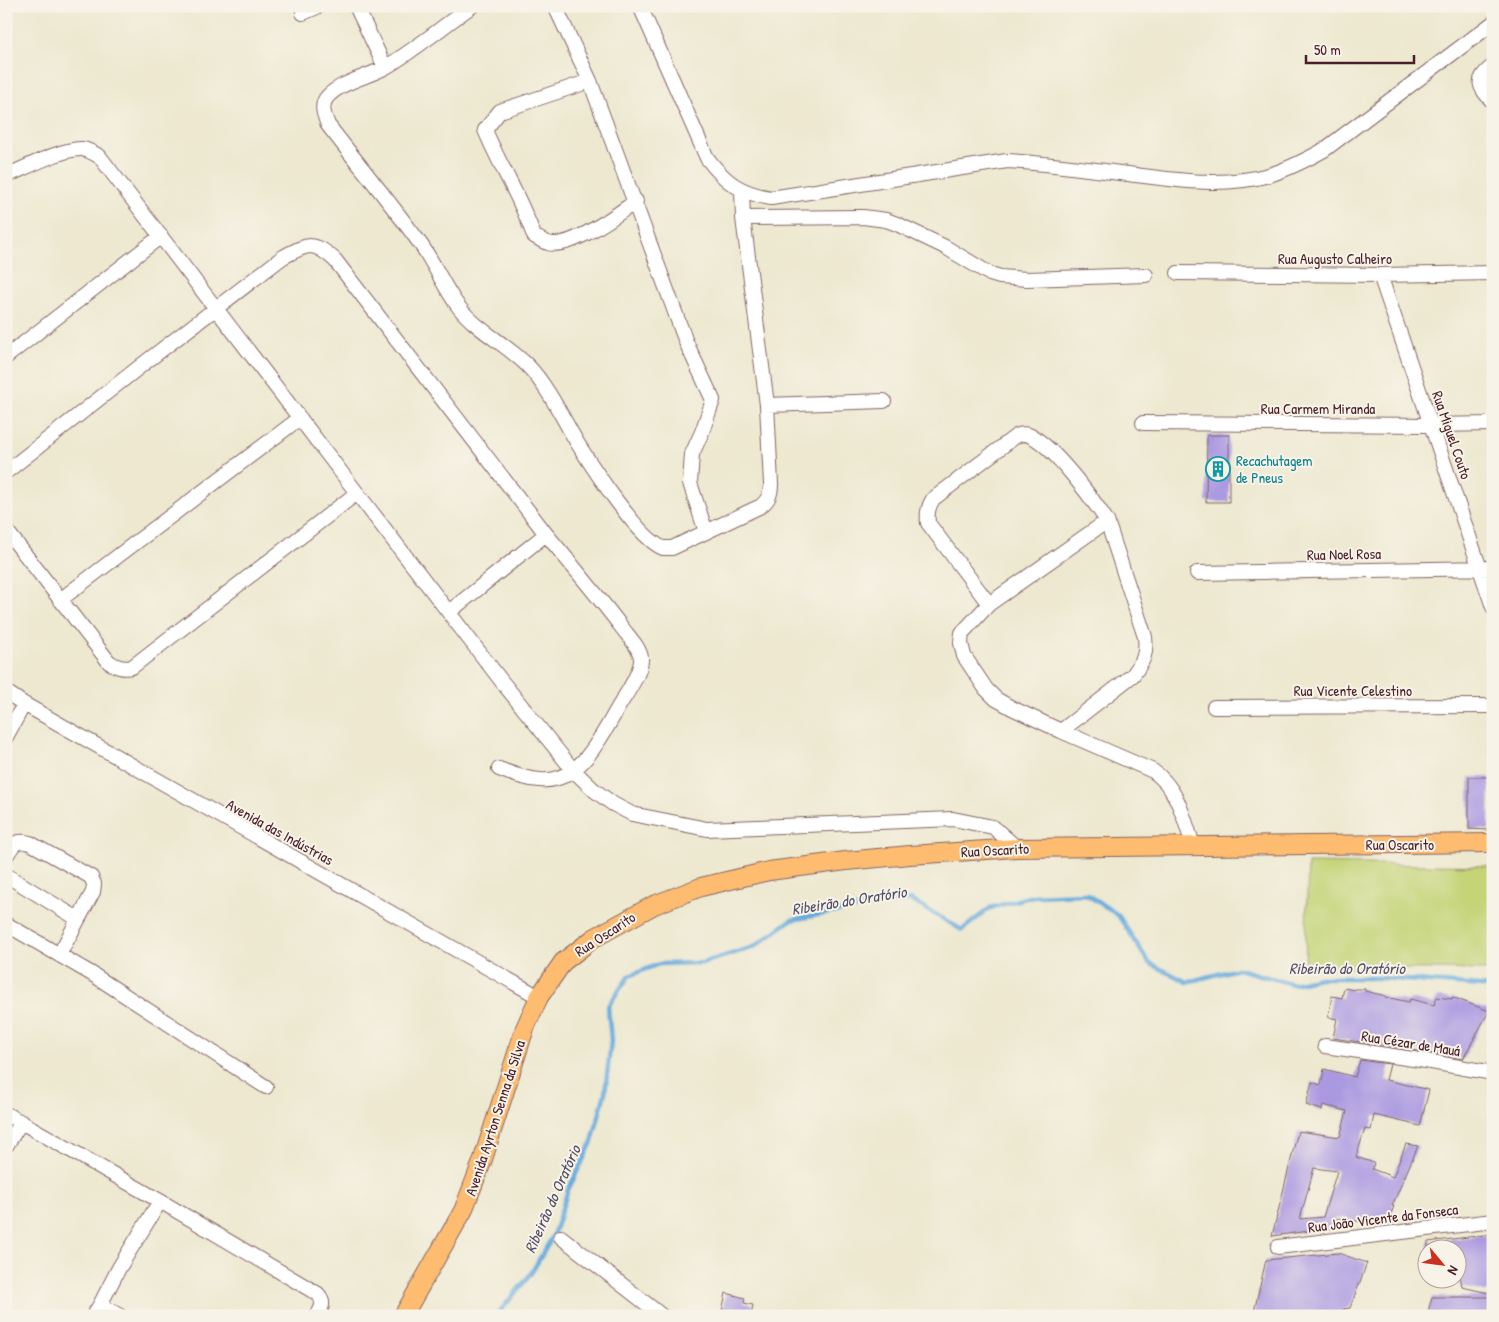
<svg xmlns="http://www.w3.org/2000/svg" width="1499" height="1322" viewBox="0 0 1499 1322" font-family="'Patrick Hand',sans-serif">
<style>
.green{fill:#c4d477;stroke:#877a51}
.lines{fill:none;stroke-linecap:round;stroke-linejoin:round}
.stream{stroke:#68acdd;stroke-width:4.5}
.building{fill:#aa99e1;fill-rule:evenodd}
.minor-casing{stroke:#836564;stroke-width:16}
.major-casing{stroke:#836564;stroke-width:20}
.minor{stroke:#fff;stroke-width:14}
.major{stroke:#febc70;stroke-width:18}
.labels{text-anchor:middle;dominant-baseline:central;stroke-width:4;stroke-linejoin:round;paint-order:stroke}
.street-label{font-size:15px;fill:#4a1f2b;stroke:#f7f3e8}
.culture-label{font-size:15px;fill:#0d838f;stroke:#f7f3e8;text-anchor:start}
.water-label{font-size:16px;font-style:italic;fill:#545069;stroke:#f7f3e8}
</style>
<rect width="100%" height="100%" fill="#f7f3e8"/>
<filter id="ink" filterUnits="userSpaceOnUse"><feTurbulence type="fractalNoise" baseFrequency=".02" numOctaves="2"/><feDisplacementMap in="SourceGraphic" scale="10" xChannelSelector="R" yChannelSelector="G"/><feConvolveMatrix kernelMatrix="1 2 1 2 8 2 1 2 1" color-interpolation-filters="sRGB"/></filter>
<filter id="wash" filterUnits="userSpaceOnUse"><feTurbulence type="fractalNoise" baseFrequency=".0096" numOctaves="4" result="noise"/><feDisplacementMap in="SourceGraphic" scale="20" xChannelSelector="R" yChannelSelector="G"/><feGaussianBlur stdDeviation="1.12" result="paint"/><feColorMatrix in="noise" values="0 0 0 0 0 0 0 0 0 0 0 0 0 0 0 0 0 1.4 0 .05"/><feComposite in="paint" operator="in"/></filter>
<g filter="url(#wash)">
<rect width="100%" height="100%" fill="#ede8cf"/>
<!-- green -->
<path class="green" d="M1308,863L1493,866V970L1305,967Z"/>
<g class="lines">
<!-- stream -->
<path class="stream" d="M496,1316L530,1275L553,1236L568,1190L592,1142L605,1093L611,1041L608,1006L629,976L659,964L702,963L754,947L791,920L862,907L911,900L962,930L990,908L1033,896L1086,894L1118,915L1149,963L1187,982L1238,969L1293,984L1320,978H1381L1493,987"/>
</g>
<g id="blocks">
<!-- building -->
<path class="building" d="M1207,435H1229V502H1206Z
M1469,777H1490L1489,830L1469,829Z
M1344,988L1354,990V989H1365V991L1386,996L1385,997L1409,1002L1410,999L1434,1005L1437,997L1452,999V997L1489,1011L1463,1059L1394,1047L1333,1038L1337,1019L1328,1017L1332,996L1342,998Z
M1360,1060L1390,1064L1386,1080L1429,1090L1420,1126L1374,1115L1371,1130L1365,1129L1356,1157L1374,1163L1372,1169L1393,1177L1406,1144L1418,1146L1392,1206H1394L1388,1221L1369,1224L1344,1218L1335,1219L1332,1228L1272,1236L1298,1131L1340,1137L1347,1111L1323,1105L1322,1110L1306,1105L1312,1082L1321,1085L1324,1069L1355,1077ZM1314,1168L1337,1171L1323,1217L1300,1219Z
M1493,1234V1294L1462,1287L1456,1250H1428V1242Z
M1338,1253L1367,1263L1350,1308L1344,1309L1343,1316H1253L1266,1260Z
M726,1293L745,1298L744,1303L753,1305L751,1316H721Z
M1432,1297H1493V1316H1427Z"/>
</g>
</g>
<g filter="url(#ink)">
<use href="#blocks" fill-opacity="0" stroke="#836564" stroke-width="1"/>
<g class="lines">
<defs>
<path id="minor" d="M356,6L385,67
M472,6C443,26 416,49 386,67C368,77 343,81 328,96C319,105 325,117 328,125C358,164 390,202 419,242C434,262 443,286 458,306C475,329 506,344 527,365C547,385 563,419 578,444C593,468 639,539 663,548H672L761,506C768,500 771,495 771,484L767,405
M555,6L590,81L686,342L713,400L702,432L692,454L690,483L706,532
M640,6L707,158C725,182 740,193 771,198L1007,161C1048,163 1088,169 1128,174C1175,180 1222,188 1269,175C1289,169 1306,160 1324,150L1493,23
M303,13L319,6
M1493,66C1474,80 1479,87 1493,102
M590,81L500,111L485,130C500,166 521,199 534,236C538,238 543,242 548,243C570,250 618,214 636,201
M6,176C25,168 63,148 82,149C89,150 94,153 100,157L357,493
M742,190L743,218L767,405L884,401
M743,218L863,217L886,220L897,224L945,247L990,274L1000,277L1027,279L1146,275
M1178,273L1380,275L1493,273
M1380,275L1493,607
M6,357L161,236
M1143,423L1431,425L1493,424
M6,472L147,361L283,257C308,244 313,240 335,260L546,534L449,612
M6,530L109,662C117,667 123,669 132,667L357,493L503,683L573,770L594,790L613,804L632,814L707,829L953,819L993,827L1017,848
M1197,573L1493,568
M60,600L300,418
M989,604L1107,521
M6,692L24,704L539,997
M1214,707L1493,706
M1061,731L1133,675C1143,661 1147,655 1145,637L1107,521C1092,498 1054,447 1031,436C1025,433 1021,434 1016,436L933,499C928,507 927,513 928,523L989,604L962,633L961,643L964,656L986,689L996,699L1012,708L1061,731L1153,771C1178,788 1184,819 1193,845
M6,737L24,704
M499,769C512,774 525,779 540,780C580,784 602,735 619,706C626,694 642,672 641,658C640,648 629,637 623,629C598,596 572,565 546,534
M6,856C14,844 15,839 30,843L91,877L94,884L93,892L59,955
M6,875L78,919
M6,924L92,974L266,1087
M1325,1046L1420,1060L1493,1073
M6,1114L21,1122
M6,1146L21,1122L160,1201
M561,1237L662,1316
M1278,1247L1493,1221
M93,1316L100,1305
M120,1316L100,1305L119,1268L160,1201L318,1294C325,1302 322,1308 317,1316"/>
<path id="major" d="M403,1316L463,1211L482,1162L525,1028L539,997L563,962L594,938L654,905L701,887L769,871L846,861L910,855L1017,848L1493,843"/>
</defs>
<!-- minor casing -->
<use href="#minor" class="minor-casing"/>
<!-- major casing -->
<use href="#major" class="major-casing"/>
<!-- minor -->
<use href="#minor" class="minor"/>
<!-- major -->
<use href="#major" class="major"/>
</g>
</g>
<!-- icons -->
<defs>
<symbol id="building-ring" viewBox="-11 -11 22 22"><circle r="9.5" fill="#f7f3e8" stroke="#0f9aa8" stroke-width="1.5"/><path d="M-4-6H4V6H1V3H-1V6H-4ZM-2.5-4.3h1.7v1.8h-1.7ZM.8-4.3h1.7v1.8H.8ZM-2.5-1h1.7V.8h-1.7ZM.8-1h1.7V.8H.8Z" fill="#0f9aa8"/></symbol>
</defs>
<g fill-rule="evenodd">
<use href="#building-ring" x="1204" y="455" width="28" height="28"/>
</g>
<g class="labels">
<!-- street labels -->
<g class="street-label">
<text x="1335" y="258">Rua Augusto Calheiro</text>
<text x="1318" y="408">Rua Carmem Miranda</text>
<text transform="translate(1452 435) rotate(71)">Rua Miguel Couto</text>
<text transform="translate(1344 554) rotate(-1)">Rua Noel Rosa</text>
<text x="1353" y="690">Rua Vicente Celestino</text>
<text transform="translate(280 832) rotate(29)">Avenida das Indústrias</text>
<text x="1400" y="844">Rua Oscarito</text>
<text transform="translate(995 850) rotate(-3)">Rua Oscarito</text>
<text transform="translate(605 934) rotate(-33)">Rua Oscarito</text>
<text transform="translate(1411 1043) rotate(9)">Rua Cézar de Mauá</text>
<text transform="translate(495 1118) rotate(-72)">Avenida Ayrton Senna da Silva</text>
<text transform="translate(1383 1218) rotate(-7)">Rua João Vicente da Fonseca</text>
</g>
<!-- culture labels -->
<g class="culture-label">
<text x="1236" y="460">Recachutagem<tspan x="1236" dy="17">de Pneus</tspan></text>
</g>
<!-- water labels -->
<g class="water-label">
<text transform="translate(849 900) rotate(-9)">Ribeirão do Oratório</text>
<text x="1347" y="968">Ribeirão do Oratório</text>
<text transform="translate(552 1199) rotate(-66)">Ribeirão do Oratório</text>
</g>
</g>
<!-- margin -->
<rect width="1499" height="1322" fill="none" stroke="#f7f3e8" stroke-width="25"/>
<!-- north arrow -->
<g transform="translate(1442 1264) rotate(119)"><circle r="24" fill="#f7f3e8" stroke="#b29e9c"/>
<path d="M0-4L9 19L0 12L-9 19Z" fill="#c8321e"/>
<text y="-8" font-size="14" font-weight="bold" text-anchor="middle" fill="#4a1f2b">N</text>
</g>
<!-- scale -->
<path d="M1306 55v8h108v-8" fill="none" stroke="#4a1f2b" stroke-width="2.5"/>
<text x="1314" y="55" font-size="15" fill="#4a1f2b" stroke="#f7f3e8" stroke-width="4" paint-order="stroke">50 m</text>
</svg>
